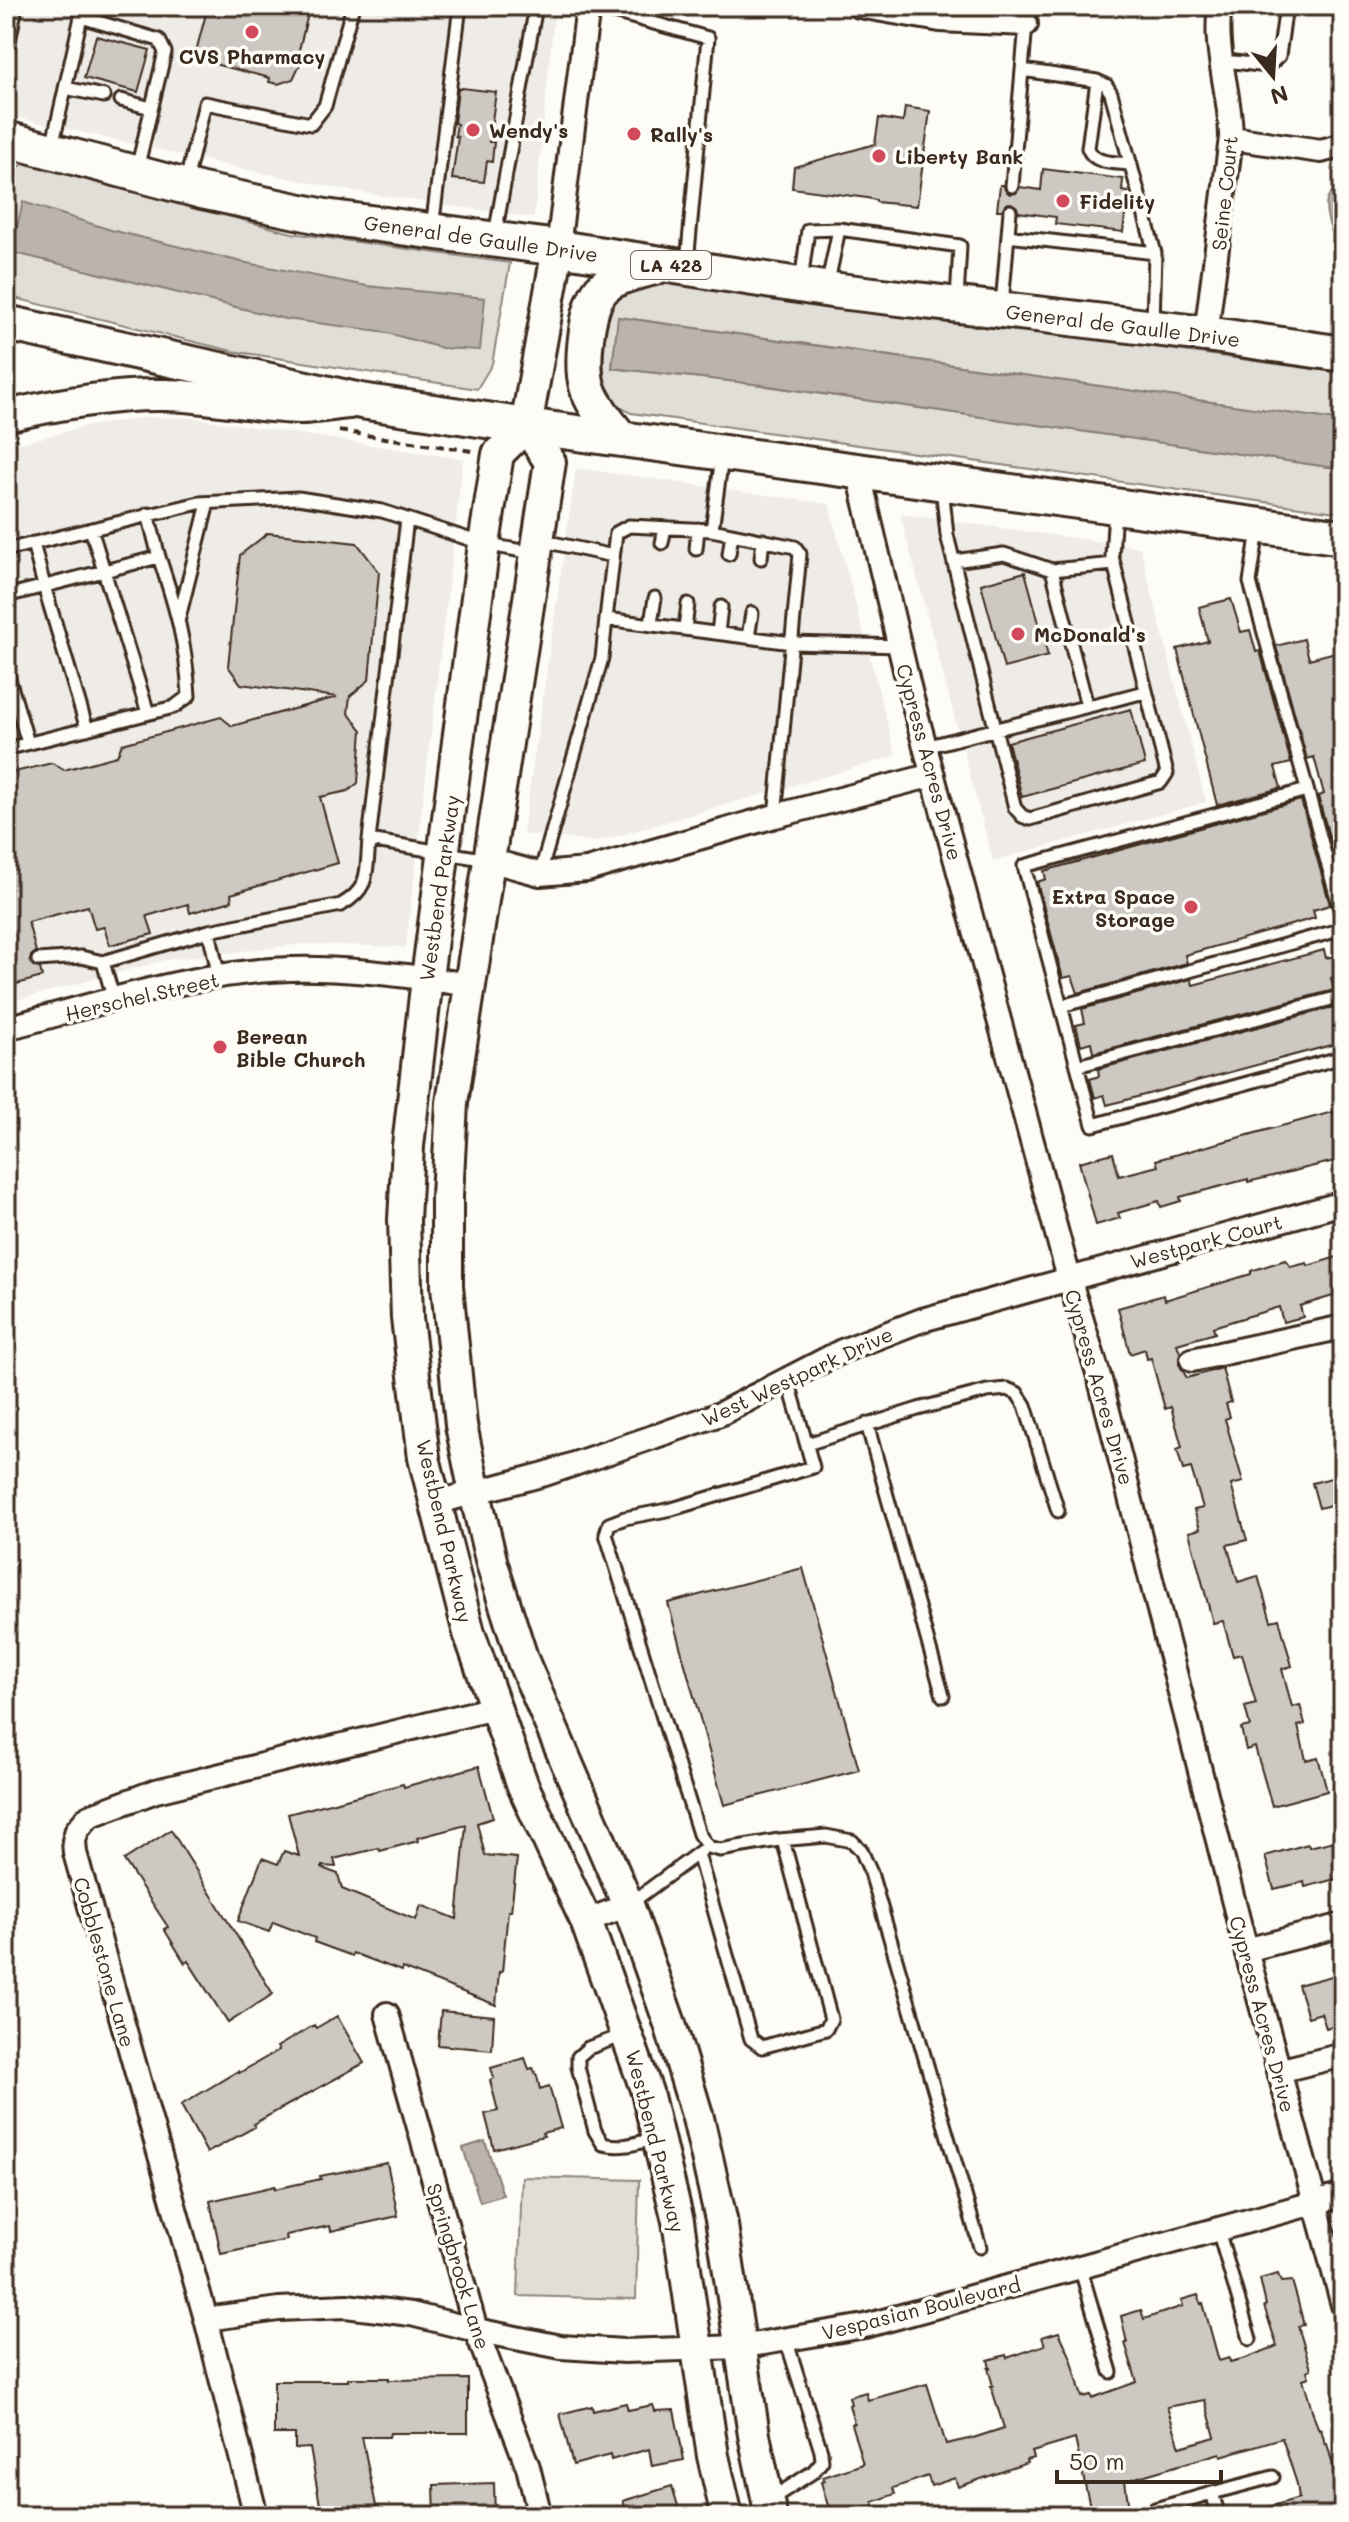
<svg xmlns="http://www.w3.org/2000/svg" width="1349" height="2522" viewBox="0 0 1349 2522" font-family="Mali,sans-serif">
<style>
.built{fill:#efece7}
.green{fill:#e1ded7;stroke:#8e847a;stroke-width:2}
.water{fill:#bbb4ad;stroke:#887d74;stroke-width:2}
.building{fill:#cdc8c2;stroke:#3b2a1e;stroke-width:2;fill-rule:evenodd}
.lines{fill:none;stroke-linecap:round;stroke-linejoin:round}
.lane-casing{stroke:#3b2a1e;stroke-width:17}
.street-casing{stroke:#3b2a1e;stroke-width:28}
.secondary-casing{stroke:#3b2a1e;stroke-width:36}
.primary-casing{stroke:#3b2a1e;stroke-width:40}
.path{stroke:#3b2a1e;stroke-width:4;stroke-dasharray:8 6;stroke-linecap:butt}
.lane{stroke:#fdfcf7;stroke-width:11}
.street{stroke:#fdfcf7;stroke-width:22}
.secondary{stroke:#fdfcf7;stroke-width:30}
.primary{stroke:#fdfcf7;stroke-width:34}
.poi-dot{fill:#d1495b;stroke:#fdfcf7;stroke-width:3}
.labels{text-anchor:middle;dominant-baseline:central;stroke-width:7;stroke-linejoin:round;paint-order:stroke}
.shield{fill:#fdfcf7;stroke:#75695f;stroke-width:2}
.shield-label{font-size:18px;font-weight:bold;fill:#3b2a1e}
.poi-label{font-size:20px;font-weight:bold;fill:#3b2a1e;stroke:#fdfcf7;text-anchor:start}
.street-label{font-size:20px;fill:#3b2a1e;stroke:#fdfcf7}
</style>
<rect width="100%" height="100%" fill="#fdfcf7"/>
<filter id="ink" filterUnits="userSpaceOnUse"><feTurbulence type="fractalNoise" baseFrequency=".0125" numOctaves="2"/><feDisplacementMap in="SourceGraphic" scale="16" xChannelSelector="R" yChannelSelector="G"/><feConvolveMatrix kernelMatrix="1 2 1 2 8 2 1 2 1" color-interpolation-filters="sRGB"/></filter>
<g filter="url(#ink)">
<!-- built -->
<path class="built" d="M6,6H555L534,218L351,191L234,167L6,115Z
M148,417L194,418L463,459L406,947L303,944L165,960L6,1003V447L87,426Z
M576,468L829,504L896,756L596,842L523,834Z
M900,514L1140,547L1206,802L993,861Z"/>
<!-- green -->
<path class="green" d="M26,163L292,233L510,263L492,364L477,389L232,351L6,296V173Z
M653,278L1343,373V421L619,317L612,368L747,383L1343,469V513L631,413L606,399L597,372L605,305L624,287Z
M522,2177L639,2180L636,2299L518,2296Z"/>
<!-- water -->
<path class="water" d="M1343,181V235L1340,236L1331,230C1323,206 1323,197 1343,181Z
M23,202L111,230L242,262L367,286L485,298L480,350L442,348L380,331L285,319L11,252Z
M618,317L1343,421V469L747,383L612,368Z
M485,2141L503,2195L480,2202L463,2148Z"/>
<!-- building -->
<path class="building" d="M208,6H310L296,62L300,64L293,79L278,84L269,82L270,78L194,59Z
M96,36L150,50L138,92L84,78Z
M462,88L496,92L489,142H494L492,162L487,161L484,182L452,179L458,137L455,136L457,124L454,123L458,89Z
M905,107L930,111L917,206L876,202V200L867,198L792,188L794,167L875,144L879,118L903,122Z
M1043,169L1123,179L1122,191L1128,192L1123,232L1055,224L1056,217L1018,212L1017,207L1011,203L1006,204L1002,210H997L1000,185H1004L1005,190L1010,194L1016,193L1020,187L1041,190Z
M268,533L357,543L379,572L369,680L350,696L348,713L362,730L358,783L348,791L320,797L338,863L231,894L232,901L190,913L188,904L147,916L153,934L110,945L104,927L95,929L88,906L28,922L36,952L31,956L30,961L34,967L40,968L42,977L6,987V774L52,763L64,770L117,756L122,744L221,717L232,726L337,697L241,684L228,666L240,555Z
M1025,572L1048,656L1004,668L981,584Z
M1231,599L1241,632L1250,630L1256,652L1260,651L1291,763L1275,767L1281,788L1217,805L1177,649L1208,641L1199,607Z
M1304,639L1309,659L1343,650V888L1318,796L1324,794L1314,757L1307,759L1276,646Z
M1131,709L1145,764L1022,797L1008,742Z
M1301,800L1330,905L1313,910L1315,918L1185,955L1187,963L1078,993L1072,976L1063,978L1037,882L1046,879L1044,871Z
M1324,950L1326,958L1336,956L1341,976L1331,978L1334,990L1093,1053L1091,1042L1081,1045L1076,1025L1085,1023L1082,1009L1191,979L1193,985Z
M1338,1006L1340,1012L1343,1011V1042L1107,1105L1104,1095L1095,1098L1090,1079L1099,1076L1098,1069Z
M1333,1112L1334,1116L1343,1114V1159L1248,1182V1179L1180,1197L1181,1201L1161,1207L1159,1201L1118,1213L1120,1218L1096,1225L1079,1162L1113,1153L1119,1176L1158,1166L1156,1160Z
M1343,1255V1293L1300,1306L1303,1317L1283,1322L1279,1307L1213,1327L1215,1333L1177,1344L1180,1353L1179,1364L1187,1378L1222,1368L1231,1402L1226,1404L1230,1417L1225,1419L1243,1482L1231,1485L1247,1540L1227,1545L1238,1582L1258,1576L1271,1621L1279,1619L1292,1666L1282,1669L1292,1707L1300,1705L1305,1724L1298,1726L1306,1760L1318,1757L1327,1791L1272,1806L1255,1747L1246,1750L1241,1728L1250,1726L1245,1707L1256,1704L1242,1654L1233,1656L1223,1621L1213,1623L1189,1532L1200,1529L1194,1510L1203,1508L1191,1468L1183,1470L1177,1449L1182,1447L1171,1407L1165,1409L1151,1358L1147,1359L1145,1349L1130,1354L1118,1308L1164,1295L1165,1300L1251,1274V1271L1285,1260L1291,1267L1307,1263L1308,1266Z
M1343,1475V1502L1319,1508L1312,1483Z
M803,1568L859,1770L724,1805L668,1603Z
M479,1766L493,1818L477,1823L485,1855L517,1858L511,1911H508L502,1972H499L496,2005L402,1968L401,1971L353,1953L352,1956L314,1942L315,1938L273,1922L269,1932L238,1921L262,1858L278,1864L284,1851L299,1856L288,1814L403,1784L404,1787ZM466,1825L457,1919L421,1905L416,1920L342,1889L338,1874L322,1868V1866L336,1867L334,1859L379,1848L380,1851L418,1841L417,1838Z
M171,1830L273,1994L228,2023L188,1961L185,1963L164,1929L168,1927L124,1860Z
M1343,1839V1877L1305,1887L1304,1882L1274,1889L1265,1856L1308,1844L1309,1847Z
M1343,1973V2023L1326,2028L1321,2013L1308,2017L1298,1985Z
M441,2011L494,2016L492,2050L438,2045Z
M337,2016L364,2063L253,2124L255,2127L207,2153L181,2105L238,2071L239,2073L279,2050L277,2047L314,2025L316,2028Z
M525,2058L529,2069L533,2068L537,2076L540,2089L549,2086L561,2128L542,2133L544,2136L494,2149L485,2114L498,2111L490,2080L494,2078L491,2068Z
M387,2163L398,2216L331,2231L330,2226L286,2235L287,2240L221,2254L210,2201L275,2186V2189L321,2179L320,2176Z
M1278,2274L1281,2282L1292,2281L1297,2298L1304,2325L1298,2326L1311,2369L1307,2371L1309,2377L1303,2379L1314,2417L1319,2430L1321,2429L1325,2444H1327L1333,2465L1337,2489L1335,2490L1339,2502L1335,2503L1338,2512L1324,2516H1256L1255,2511L1299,2498L1297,2484L1282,2438L1221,2456L1220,2453L1125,2481L1130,2516H1092L1075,2439L1032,2452L1034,2458L1026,2460L1027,2463L958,2487L955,2478L931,2486L928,2476L893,2488L895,2494L873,2502L874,2505L831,2516L821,2482L825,2481L823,2477L863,2464L851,2424L854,2423L849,2405L851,2404L849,2397L866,2392L868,2400L927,2384L946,2444L973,2438L1004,2428L991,2386H993L988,2368H990L988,2360L1006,2355L1007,2358L1045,2345L1042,2337L1059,2332L1071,2358L1082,2397L1091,2395L1092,2398L1137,2382L1125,2343H1127L1121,2316L1141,2310L1144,2319L1183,2306L1181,2300L1198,2295L1201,2304L1203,2303L1219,2361L1229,2358L1230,2362L1246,2358L1277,2346L1264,2306L1266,2305L1260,2279ZM1205,2400L1215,2437L1180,2447L1167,2407Z
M348,2378H389V2380L468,2379V2433H390L389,2437H362L377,2511L373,2512L374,2516H322L310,2448L295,2449V2434H274V2381H348Z
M626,2403L628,2410L653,2405L655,2411L674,2410L684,2460L652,2466L649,2449L611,2460L610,2455L573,2465L560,2414L592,2406L593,2411Z
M494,2483L495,2516H435L434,2485Z
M672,2486L681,2516H628L623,2501Z"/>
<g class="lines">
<defs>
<path id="lane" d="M592,6L708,38L687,263
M6,57L16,6
M1222,64L1234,62L1268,66L1279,56L1286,6
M1022,70L1097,81L1106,85L1111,93L1155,253L1153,323
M1097,81L1088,148C1094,165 1115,162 1131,164
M65,88L104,96
M121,100L151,108
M52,147L81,17L159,40L165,52L137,169
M186,181L205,103L311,124L325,106L353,6
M1012,186L1026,24
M432,228L460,6
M495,235L536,6
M1008,236L1155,253
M801,282L808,230L839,229
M827,287L839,229L960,246L957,300
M1002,305L1010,211
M942,486L947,535L1015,808L1022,816L1030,819L1161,782L1167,773L1112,556L1115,510
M148,514L159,557
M407,519L369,840L488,860
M91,529L148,713
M712,530L795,547L800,554L775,816
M1258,530L1250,582L1343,920
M539,540L613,556
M33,543L44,586L87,729
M662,543L665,528
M696,549L698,529
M6,550L199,503L298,498L382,511L484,544L533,553
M729,554L732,534
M761,558L763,540
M954,561L1004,554L1052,570L1114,564
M1052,570L1087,706
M6,596L159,557C176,608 186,642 189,696L174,707L6,749
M179,618L208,503
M606,619L616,533L629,526L712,530L722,457
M651,623L655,598
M685,628L688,604
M718,633L721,607
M748,637L752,613
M6,669L28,743
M925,747L1145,692
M540,874L602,658L606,619L792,643L900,646
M1343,929L1061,1006L1093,1125L1343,1057
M209,931L219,977
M38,960L81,957L103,962
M114,1000L103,962L209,931L341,905C371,888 366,871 369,840
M1061,1006L1024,866L1307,790
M1077,1066L1343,996
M788,1380L813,1467L672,1509L625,1518L609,1524L606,1534L699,1834L708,1847L720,1850L779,1840L826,1836L852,1841L861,1850L871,1873L980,2247
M867,1424L943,1696
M807,1444L918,1409L987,1391L1007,1389L1017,1393L1025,1405L1058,1511
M698,1854L751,2039L762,2047L826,2029L831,2019L783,1840
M628,1905L701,1851
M624,2035L588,2048L578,2057V2067L595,2131L603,2144C623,2149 638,2143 658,2137
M1218,2230L1250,2339
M1080,2267L1111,2372
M1212,2493L1273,2477
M771,2499L813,2472L822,2461L821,2451L786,2339
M1155,2509L1212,2493L1219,2516"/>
<path id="street" d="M859,6L940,20L1026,24
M1231,138L1321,151L1343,145
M558,248L588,6
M1206,334L1231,138C1231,94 1213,51 1220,6
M858,470L911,695L1069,1278L1100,1380L1246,1950L1343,2305
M489,860L540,874L587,870L775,816L933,775
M6,1028C107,1002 211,966 317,969C368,970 420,977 469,985
M1192,1360L1343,1327
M434,1503L545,1474L720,1414L842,1351L922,1320L1343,1203
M586,1921L628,1905
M1246,1950L1343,1925
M387,2014L476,2330L528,2467L540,2516
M1278,2071L1343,2055
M206,2319L279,2309L346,2306L411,2314L476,2330L561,2347L624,2351L740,2347L865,2326L1343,2195
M256,2516L206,2319L75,1853L74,1841L77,1830L89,1816L156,1791L494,1708"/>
<path id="secondary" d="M558,248L526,426L498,454L484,544L427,978L408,1146L404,1220L407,1318L424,1458L469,1633L523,1786L586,1921L647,2092L678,2221L713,2456L727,2516
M6,416C57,404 112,394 165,395C210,396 255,407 300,408C316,408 333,404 349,403
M526,426L550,462L452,1103L447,1196V1286L461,1425L475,1493L492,1564L523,1661L628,1905L670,2024L698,2118L721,2219L754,2435L771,2516"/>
<path id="primary" d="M6,139L202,191L325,217L558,248L831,290L1206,334L1343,354
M6,323L361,401L526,426L1343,537
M620,438C609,423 592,405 587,386C581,365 586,308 601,290C614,275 639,272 657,266"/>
</defs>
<!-- lane casing -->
<use href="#lane" class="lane-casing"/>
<!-- street casing -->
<use href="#street" class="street-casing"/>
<!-- secondary casing -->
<use href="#secondary" class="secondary-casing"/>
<!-- primary casing -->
<use href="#primary" class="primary-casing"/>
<!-- path -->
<path class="path" d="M339,431L472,451"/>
<!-- lane -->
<use href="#lane" class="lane"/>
<!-- street -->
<use href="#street" class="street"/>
<!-- secondary -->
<use href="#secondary" class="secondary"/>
<!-- primary -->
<use href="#primary" class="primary"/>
</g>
</g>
<!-- markers -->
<g class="poi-dot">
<circle cx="252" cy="32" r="8"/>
<circle cx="473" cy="130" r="8"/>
<circle cx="634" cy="134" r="8"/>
<circle cx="879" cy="156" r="8"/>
<circle cx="1063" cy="201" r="8"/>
<circle cx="1018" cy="634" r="8"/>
<circle cx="1191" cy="907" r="8"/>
<circle cx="220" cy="1047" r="8"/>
</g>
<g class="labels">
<!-- shield labels -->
<rect class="shield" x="631" y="251" width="80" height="28" rx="6"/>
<g class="shield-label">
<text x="671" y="265">LA 428</text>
</g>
<!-- poi labels -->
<g class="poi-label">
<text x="252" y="56" text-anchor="middle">CVS Pharmacy</text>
<text x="489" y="130">Wendy's</text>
<text x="650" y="134">Rally's</text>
<text x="895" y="156">Liberty Bank</text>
<text x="1079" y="201">Fidelity</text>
<text x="1034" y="634">McDonald's</text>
<text x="1175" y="896" text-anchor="end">Extra Space<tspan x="1175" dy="23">Storage</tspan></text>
<text x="236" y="1036">Berean<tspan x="236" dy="23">Bible Church</tspan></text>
</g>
<!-- street labels -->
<g class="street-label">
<text transform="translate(1224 193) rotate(-84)">Seine Court</text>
<text transform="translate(481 238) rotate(8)">General de Gaulle Drive</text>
<text transform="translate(1123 325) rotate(7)">General de Gaulle Drive</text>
<text transform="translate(930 762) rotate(75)">Cypress Acres Drive</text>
<text transform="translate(439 888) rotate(-82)">Westbend Parkway</text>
<text transform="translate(142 996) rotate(-13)">Herschel Street</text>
<text transform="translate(1206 1241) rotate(-15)">Westpark Court</text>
<text transform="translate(797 1376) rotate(-25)">West Westpark Drive</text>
<text transform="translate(1100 1387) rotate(74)">Cypress Acres Drive</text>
<text transform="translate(445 1531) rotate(77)">Westbend Parkway</text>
<text transform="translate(105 1962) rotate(74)">Cobblestone Lane</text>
<text transform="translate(1263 2014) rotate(75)">Cypress Acres Drive</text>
<text transform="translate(656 2141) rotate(76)">Westbend Parkway</text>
<text transform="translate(459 2266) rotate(73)">Springbrook Lane</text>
<text transform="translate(921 2308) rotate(-14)">Vespasian Boulevard</text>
</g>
</g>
<!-- margin -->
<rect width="1349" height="2522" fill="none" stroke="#fdfcf7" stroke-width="32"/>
<rect x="16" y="16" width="1317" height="2490" fill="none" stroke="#3b2a1e" stroke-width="3" filter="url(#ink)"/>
<!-- north arrow -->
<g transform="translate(1273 76) rotate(162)" stroke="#fdfcf7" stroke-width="6" paint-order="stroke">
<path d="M0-6L14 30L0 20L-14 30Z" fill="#3b2a1e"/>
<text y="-12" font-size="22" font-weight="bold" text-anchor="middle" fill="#3b2a1e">N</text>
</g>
<!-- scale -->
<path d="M1057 2470v12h164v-12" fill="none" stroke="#3b2a1e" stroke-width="4"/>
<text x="1069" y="2470" font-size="24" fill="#3b2a1e" stroke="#fdfcf7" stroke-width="6" paint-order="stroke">50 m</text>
</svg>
